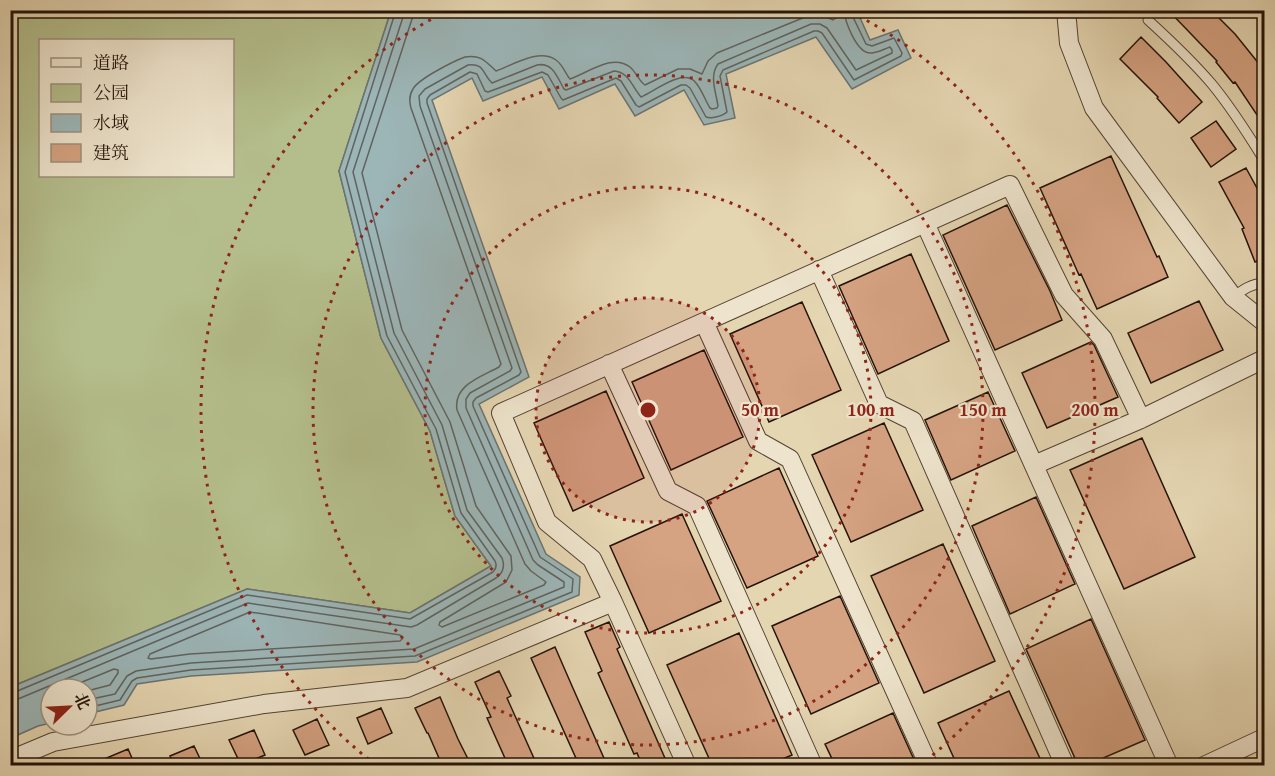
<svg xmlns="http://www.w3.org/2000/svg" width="1275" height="776" viewBox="0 0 1275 776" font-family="'Gentium Book Plus','Noto Serif SC',serif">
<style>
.green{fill:#b4be8c;stroke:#6c684a;stroke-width:1.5;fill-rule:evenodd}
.water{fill:#9cb6b8;stroke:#6c7472;stroke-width:1.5}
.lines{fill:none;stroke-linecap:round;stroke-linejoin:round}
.shore{stroke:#606460;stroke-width:1.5}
.building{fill:#d5a282;stroke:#231208;stroke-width:1.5}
.lane-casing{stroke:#544332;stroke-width:11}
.street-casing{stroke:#544332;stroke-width:20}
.lane{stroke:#eee4cd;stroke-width:9}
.street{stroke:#eee4cd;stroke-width:18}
.ring{fill:none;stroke:#8f2418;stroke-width:3;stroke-dasharray:3 6}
.centre{fill:#8f2418;stroke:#eee4cd;stroke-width:3}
.ring-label{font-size:18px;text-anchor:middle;font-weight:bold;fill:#8f2418;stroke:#eee4cd;stroke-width:4.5;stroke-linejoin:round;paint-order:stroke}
</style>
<rect width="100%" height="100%" fill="#e5d6b2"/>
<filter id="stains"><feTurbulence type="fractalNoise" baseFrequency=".00333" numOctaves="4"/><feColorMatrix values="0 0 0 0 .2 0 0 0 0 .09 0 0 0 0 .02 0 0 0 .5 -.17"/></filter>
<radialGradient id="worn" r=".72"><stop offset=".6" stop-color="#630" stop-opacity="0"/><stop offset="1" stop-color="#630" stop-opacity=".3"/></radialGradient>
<!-- green -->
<path class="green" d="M11,11H391L339,171L381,338L430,431L455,516L491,566L410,613L247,589L11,687ZM40,40H232V176H40Z"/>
<!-- water -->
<path class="water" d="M857,11L870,40L898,30L911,58L852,89L816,37L726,74L735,118L704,125L684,90L635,116L615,84L559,109L542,77L483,101L472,78L432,100L529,377L479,404L546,554L580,577L579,595L417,662L191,676L137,684L124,705L87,714V689H51V723L38,726L11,738V687L247,589L410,613L491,566L455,516L430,431L381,338L339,171L391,11Z"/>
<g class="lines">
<!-- shore -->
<path class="shore" d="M413,10L412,19L362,173L402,330L450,422L476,506L511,556L512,570L506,582L440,622L439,625L442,627L544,585L546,582L531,571L525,564L457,410C453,385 481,377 499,367L501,364L411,108C409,101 409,95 413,89C418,79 454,61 465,57C481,54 486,62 496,71C513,65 539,48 556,60C563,65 565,73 570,79C588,73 612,53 630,67C636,72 639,81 645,85L678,69H690L702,74L708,61L717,53L810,15H822L833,20L836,18L835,10
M250,612L400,635L403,638L400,641L190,654L151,659L148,658L150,654Z
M65,689L114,669L118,670V673L110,685L87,691
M10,693L15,692L247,595L410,619L493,572C496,569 497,565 495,561L461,513L436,429L387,336L345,172L396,10
M10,700L18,699L248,603L411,627L417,625L496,578C503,573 505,566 502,558L467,510L442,425L394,333L353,172L403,17L404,10
M87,700L115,694L127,676L136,671L191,663L414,649L564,587V582L538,565L533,560L466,408V399L470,393L510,371L512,368L420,106L419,96L425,89L468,65C485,63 482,74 492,83L537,65C553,62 557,77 564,89L566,90L614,71C629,72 632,87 641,97C655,91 684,67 696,83C702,90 705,100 710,108L712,109L717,108L718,106C716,92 709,76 718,64L811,24H820L827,28L856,70L892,53V50L890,47C884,49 877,53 871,53C857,54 845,22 844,10
M87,708L120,700L132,681L137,678L191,670L415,656L572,592L573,579L540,557L473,406V402L476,398L519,375L521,372L427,103V99L430,95L470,72L477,74L485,91L488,92L542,72L548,75L561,98L563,100L616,78L621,81L636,105L639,107L681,85H686L690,88L706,117C711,119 723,116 727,112L720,76L723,70L814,31H818L822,33L854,80L901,56L902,53L894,38L872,46L866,44L852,15V10"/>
</g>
<!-- building -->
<path class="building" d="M1168,10H1211L1235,34L1264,70V109L1257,115L1235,82L1233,83L1216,62L1217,61Z
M1141,37L1166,62L1202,102L1179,123L1157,98L1158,97L1120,59Z
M1216,121L1236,149L1211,167L1191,138Z
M1111,156L1157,257L1159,256L1168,277L1097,309L1081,274L1079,275L1040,188Z
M1246,168L1264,201V258L1255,262L1242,229L1244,228L1219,182Z
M1007,205L1050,291L1062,320L995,350L943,235Z
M911,254L949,341L878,374L839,286Z
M1199,301L1223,350L1151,383L1128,333Z
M802,302L841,390L769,422L730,334Z
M1091,342L1094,345L1118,397L1047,428L1022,373Z
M704,350L743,437L671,470L632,382Z
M606,391L644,478L573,511L534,423Z
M988,392L1015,451L951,480L925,420Z
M884,423L923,510L851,542L812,455Z
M1142,438L1195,557L1124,589L1070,470Z
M779,468L818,556L747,588L707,501Z
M1036,497L1075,584L1010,614L972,526Z
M682,514L721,601L649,633L610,546Z
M943,544L995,661L924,693L871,576Z
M840,596L879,683L811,714L772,626Z
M1091,619L1145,740L1087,765H1078L1026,649Z
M609,622L620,647L617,649L668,765H642L637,753L634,754L598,673L602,671L585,632Z
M739,633L792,755L768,765H712L667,665Z
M555,647L572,686L607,765H579L531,658Z
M499,671L511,696L507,698L537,765H508L487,718L491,717L475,682Z
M1009,691L1043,765H957L938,723Z
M440,697L458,739L471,765H442L428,733H427L415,708Z
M381,708L392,733L368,744L357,718Z
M893,713L916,764L912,765H835L825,744Z
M317,719L329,745L305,755L293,730Z
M254,730L265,755L241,765L229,740Z
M194,746L203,765H174L170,756Z
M128,749L135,765H90Z"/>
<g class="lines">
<defs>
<path id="lane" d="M1148,20C1170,40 1192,61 1211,83C1231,107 1248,134 1264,160
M1233,297C1244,289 1251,284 1264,283"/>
<path id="street" d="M1066,10L1069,43L1094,108L1233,297L1264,322
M925,223L1169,766
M819,270L879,404L913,421L1065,766
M704,322L758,441L790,459L929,766
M609,364L668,491L697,506L813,766
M1034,465L1141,419
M613,602L687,766
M10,760L53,742L264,704L407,688L613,602L592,559L547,522L501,413L1010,185L1064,295L1103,339L1141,419L1264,359
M1204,766L1264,738"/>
</defs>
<!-- lane casing -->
<use href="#lane" class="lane-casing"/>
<!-- street casing -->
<use href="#street" class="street-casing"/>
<!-- lane -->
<use href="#lane" class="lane"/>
<!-- street -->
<use href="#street" class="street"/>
</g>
<!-- distance rings -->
<circle cx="648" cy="410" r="112" fill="#8f2418" fill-opacity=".12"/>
<g class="ring">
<circle cx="648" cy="410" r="112"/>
<circle cx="648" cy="410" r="223"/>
<circle cx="648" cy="410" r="335"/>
<path d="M376 765A447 447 0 0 1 445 12M851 12A447 447 0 0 1 920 765"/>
</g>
<circle cx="648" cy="410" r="9" class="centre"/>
<g class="ring-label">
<text x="760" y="416">50 m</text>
<text x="871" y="416">100 m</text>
<text x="983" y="416">150 m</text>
<text x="1095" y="416">200 m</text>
</g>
<!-- margin -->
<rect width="1275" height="776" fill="none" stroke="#e5d6b2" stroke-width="36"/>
<rect x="12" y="12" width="1251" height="752" fill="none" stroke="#231208" stroke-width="3"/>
<rect x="18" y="18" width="1239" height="740" fill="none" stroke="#231208" stroke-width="1.5"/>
<!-- legend -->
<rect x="39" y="39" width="195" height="138" fill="#eee4cd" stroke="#9d907e" stroke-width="1.5"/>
<rect x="51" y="58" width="30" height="9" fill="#eee4cd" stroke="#9d907e" stroke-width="1.5"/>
<text x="93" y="69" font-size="18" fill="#231208">道路</text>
<rect x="51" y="84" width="30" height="18" fill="#b4be8c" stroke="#9d907e" stroke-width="1.5"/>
<text x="93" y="99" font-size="18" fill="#231208">公园</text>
<rect x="51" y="114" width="30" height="18" fill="#9cb6b8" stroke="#9d907e" stroke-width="1.5"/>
<text x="93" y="129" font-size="18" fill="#231208">水域</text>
<rect x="51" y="144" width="30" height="18" fill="#d5a282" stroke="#9d907e" stroke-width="1.5"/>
<text x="93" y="159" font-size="18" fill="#231208">建筑</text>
<!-- north arrow -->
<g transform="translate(69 707) rotate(66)"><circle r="28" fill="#eee4cd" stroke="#9d907e" stroke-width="1.5"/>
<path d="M0-4.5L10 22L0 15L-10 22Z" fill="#8f2418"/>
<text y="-9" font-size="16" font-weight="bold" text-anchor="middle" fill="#231208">北</text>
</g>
<rect width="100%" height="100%" filter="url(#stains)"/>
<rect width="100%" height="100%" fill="url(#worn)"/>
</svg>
